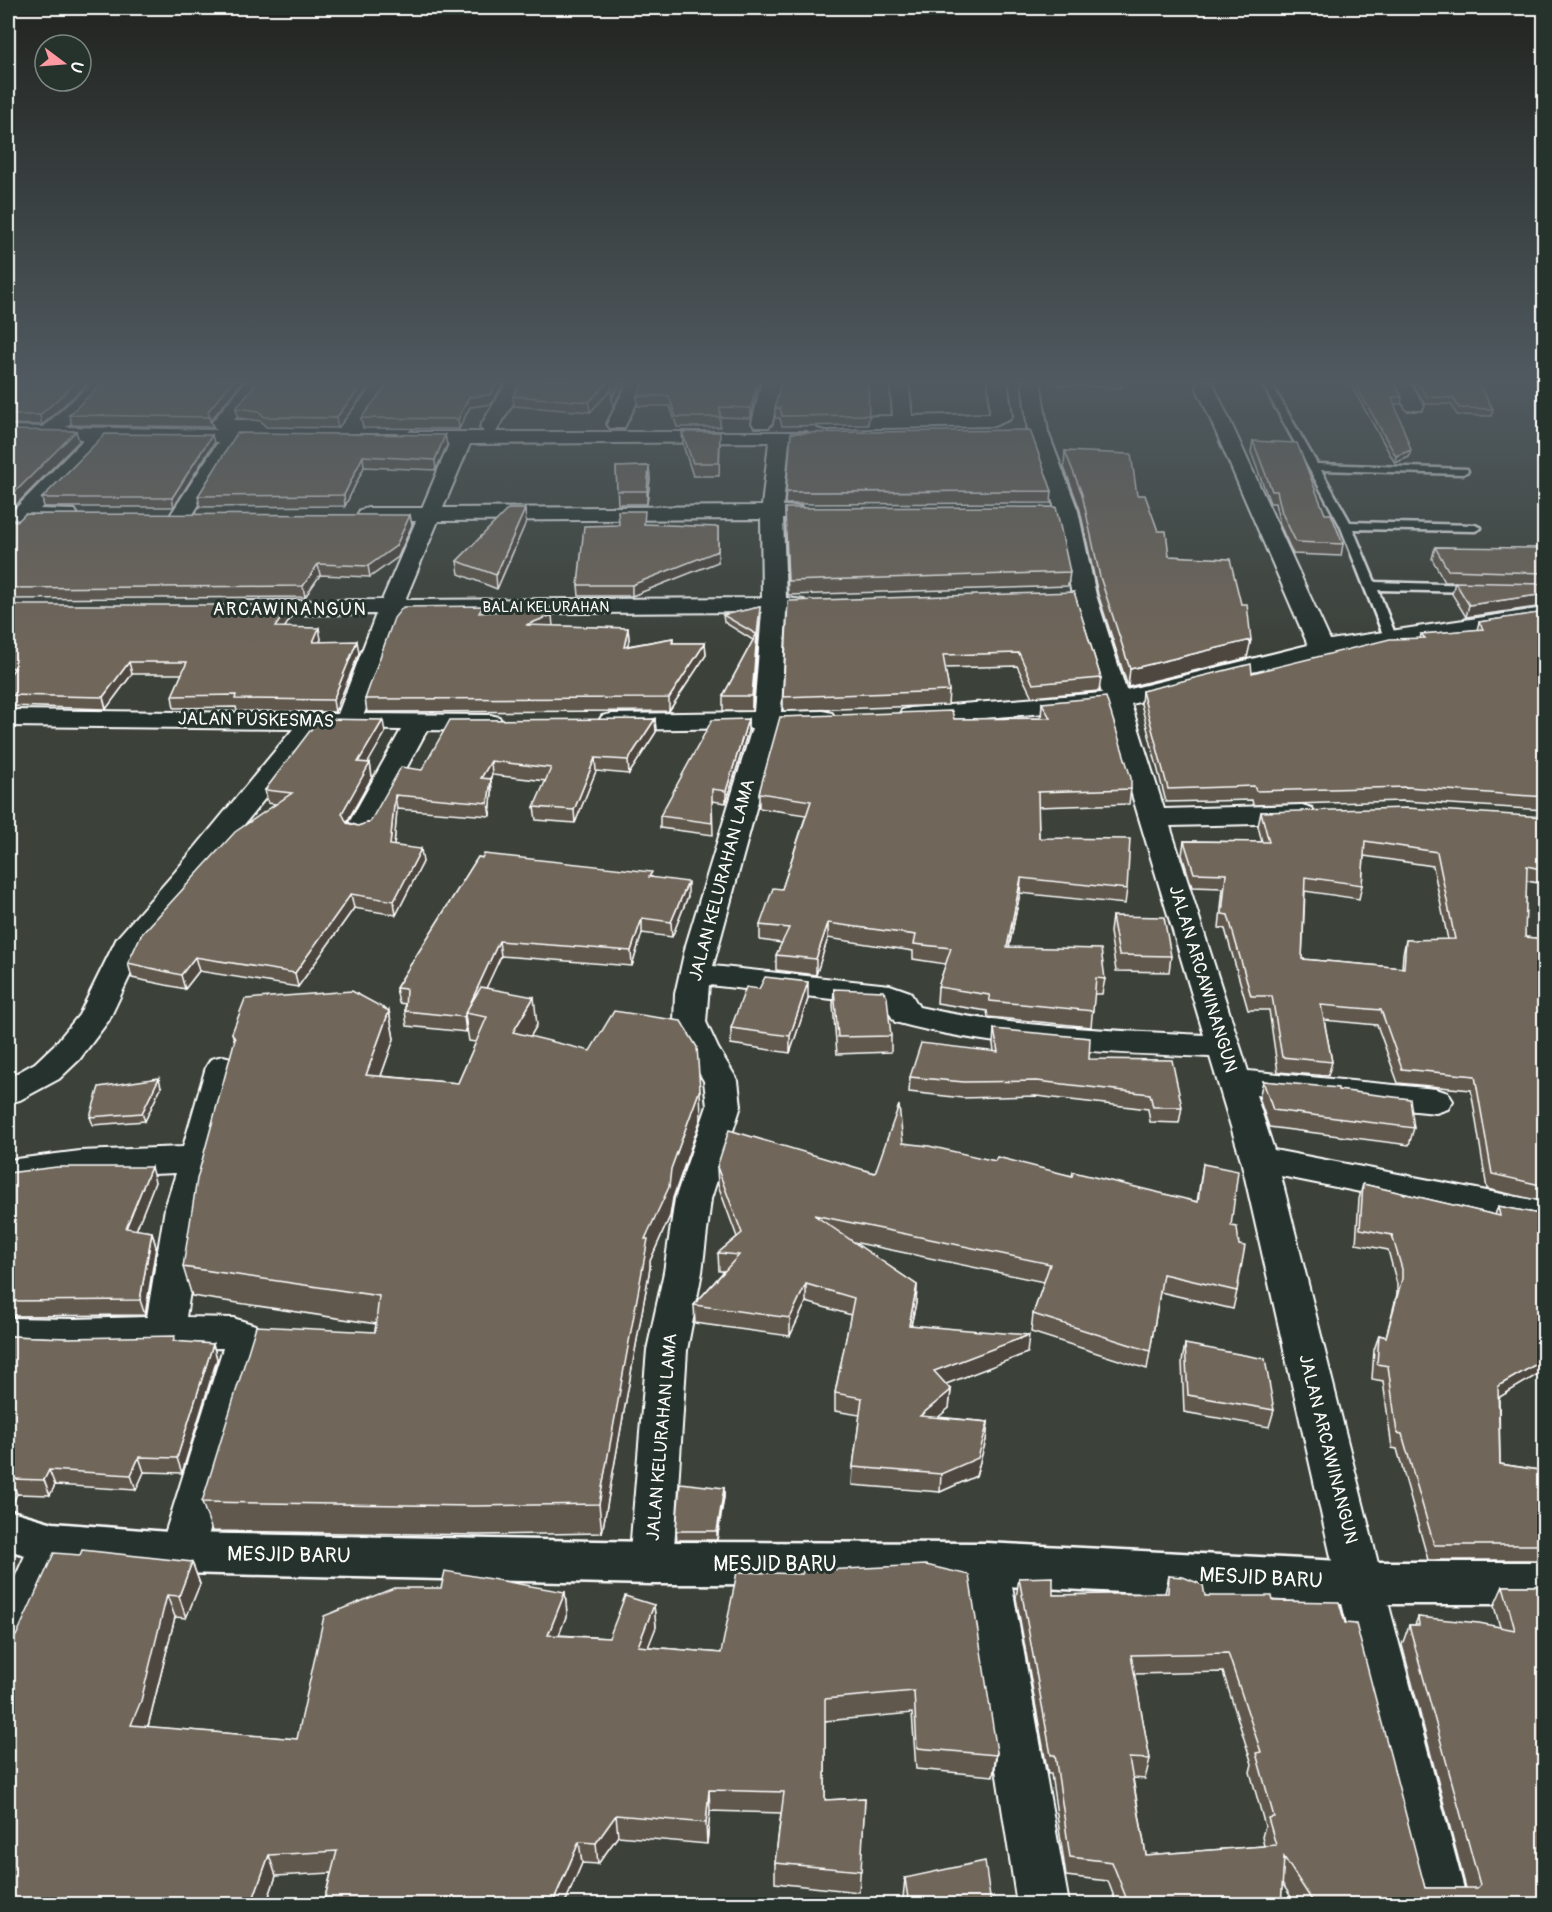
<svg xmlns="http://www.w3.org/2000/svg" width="1552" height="1912" viewBox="0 0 1552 1912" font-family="Pangolin,sans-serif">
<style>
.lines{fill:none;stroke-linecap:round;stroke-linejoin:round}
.service-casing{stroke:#fff;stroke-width:5}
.minor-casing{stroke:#fff;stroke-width:4}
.tertiary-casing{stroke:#fff;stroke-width:5}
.service{fill:#26332d;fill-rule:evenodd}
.minor{fill:#26332d;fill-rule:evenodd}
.tertiary{fill:#26332d;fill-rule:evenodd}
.wall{fill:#60584d;stroke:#fff;stroke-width:1.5;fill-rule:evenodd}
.shaded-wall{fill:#4e473f;stroke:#fff;stroke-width:1.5}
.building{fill:#70665a;stroke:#fff;stroke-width:1.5;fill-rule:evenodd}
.labels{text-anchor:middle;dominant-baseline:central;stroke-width:6;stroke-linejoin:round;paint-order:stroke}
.far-street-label{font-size:15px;fill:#fff;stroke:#26332d}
.far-quarter-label{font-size:18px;letter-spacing:1.5px;fill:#fff;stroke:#26332d}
.street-label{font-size:18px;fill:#fff;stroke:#26332d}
.near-street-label{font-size:21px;fill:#fff;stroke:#26332d}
</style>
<rect width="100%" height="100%" fill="#3c423a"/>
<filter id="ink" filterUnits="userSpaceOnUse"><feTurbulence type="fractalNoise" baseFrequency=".0167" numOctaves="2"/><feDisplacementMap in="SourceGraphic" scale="12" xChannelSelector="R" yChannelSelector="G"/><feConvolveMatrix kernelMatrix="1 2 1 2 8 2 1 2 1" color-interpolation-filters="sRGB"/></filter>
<g filter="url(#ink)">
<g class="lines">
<defs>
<path id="service" d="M1269,380L1317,464L1467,469L1468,471L1463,474L1321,470L1350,522L1475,525L1481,528L1475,531L1353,529L1375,582L1475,585L1479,586V592L1378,590L1397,639L1396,642H1386L1340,525L1262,383Z"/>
<path id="minor" d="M95,380H116L66,427L218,430L215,429L212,422L247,380H266L234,420L344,421L378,380H397L365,421L411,423L414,427L408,432H484L480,427L508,380H527L496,432H807L810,436L807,440L789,442L783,506L801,507L804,512L801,517L783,519L786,598L804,600L808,605L804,610L786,612L781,712L823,711L832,713L836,719L832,725L778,728L713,966L890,985L910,992L919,1007C1012,1028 1109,1030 1204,1035L1106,708L911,724L902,722L898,716L902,710L911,708L1102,693L1072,595L1056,511L1028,432L1022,380H1040L1048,432L1078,511L1096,595L1126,690L1308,645L1196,386L1198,382H1212L1214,386L1330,640L1544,608V622L1322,656L1131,704L1164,809L1302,805L1312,808L1316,814L1312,820L1302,823L1170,826L1248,1071L1436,1089L1448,1093L1453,1101L1448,1109L1436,1113L1256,1095L1274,1150L1544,1202V1229L1281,1176L1383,1583L1468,1904H1416L1337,1583L1241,1160L1210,1057C1105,1052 998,1050 895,1022L884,1005L709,985L706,1022L718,1048L738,1081L741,1106L711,1199L702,1272L687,1350L673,1563L667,1577L651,1583L635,1577L629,1563L647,1350L664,1272L675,1199L707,1106L704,1081L684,1048L674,1022L675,994L686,945L752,728L611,730L602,728L598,722L602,716L611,714L754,712L762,612L400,614L364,714L490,715L499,717L503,723L499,729L490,731L427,730L374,828L370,834L360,837L350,834L346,828L401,730L320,729L197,884L143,948L109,1020L79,1060L59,1079L20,1100L8,1103V1078L35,1063L55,1044L79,1015L117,938L175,872L293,729L8,726V710L338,714L376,614L248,615L240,613L236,608L240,603L248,601L382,600L416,521L368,522L360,520L357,515L360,510L368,508H422L449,444H403L396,442L393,438L399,433H285L288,437L285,441L238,442L190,519L182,521L174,519L171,514L218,442L106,440L40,509L75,510L78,515L75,520L27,522L21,529H8V510L15,509L84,439L8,438V426L43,427ZM769,442L762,506L443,508L470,444ZM761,519L762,598L405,600L438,521Z
M629,380H648L624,428H610L607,424Z
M762,380H781L772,423L769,427H755L752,423Z
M890,380H908L912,416L990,414L989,380H1007L1012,416L1009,420L994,426L825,429L818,427L815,423L818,419L825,417L893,416Z
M1389,380H1408L1424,406L1421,410H1407Z
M223,1056L235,1059L240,1067L203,1208L186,1317L233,1318L255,1325L264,1346L203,1553L197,1567L181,1572L165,1567L159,1553L223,1348L73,1351L8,1348V1318L73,1319L147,1317L165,1208L176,1173L80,1177L8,1186V1160L80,1151L183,1147L206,1067L211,1059Z
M53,1524L69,1529L75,1543L24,1657L8,1663V1593L37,1529Z
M986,1544L1002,1550L1008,1564L1069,1904H1017L964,1564L970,1550Z"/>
<path id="tertiary" d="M8,1510L53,1523L181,1533L651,1542L986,1543L1360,1562H1544V1604H1360L986,1585L651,1584L181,1573L53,1563L8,1550Z"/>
</defs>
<!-- service casing -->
<use href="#service" class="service-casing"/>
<!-- minor casing -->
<use href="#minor" class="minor-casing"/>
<!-- tertiary casing -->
<use href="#tertiary" class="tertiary-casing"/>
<!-- service -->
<use href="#service" class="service"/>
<!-- minor -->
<use href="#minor" class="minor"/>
<!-- tertiary -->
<use href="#tertiary" class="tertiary"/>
</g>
<!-- wall -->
<path class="wall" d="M8,380H92L42,425L8,424Z
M106,380H244L210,420L212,427L72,425L69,415Z
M259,380H375L338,428L266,427L261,421L238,418L236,408Z
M522,380H627L613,407L612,389L590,412L514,406L513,396Z
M760,380L751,418L720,417V427H677L670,406H638L637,396Z
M1058,380H1122L1121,388L1058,385Z
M1348,380H1393L1402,397L1401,404H1394L1409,457L1395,463Z
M1410,380H1476L1493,409L1491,416L1457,415L1451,404H1425Z
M491,404L470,407L459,429L363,428L361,418Z
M775,408L869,415L868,425L782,426L780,418H775Z
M682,432L720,444L719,476H693L683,445Z
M445,435L447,445L436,470L364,467L345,506L200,507L198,496Z
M1253,441L1343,544L1341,556L1293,554L1280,525L1275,503H1270L1251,452Z
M214,443L174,507H44L42,498Z
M1065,451L1137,495L1169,556L1247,658L1128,687L1098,594L1080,510L1064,467Z
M649,466L650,479L647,504H618L616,467Z
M1052,491L1051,503L785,504L786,492Z
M785,508L1070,572L1068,586L788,595Z
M8,520L412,525L398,557L370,577L320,575L305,597L8,599Z
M526,522L497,589L459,574L457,561Z
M645,524L718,562L632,596H579L578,585L619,525Z
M1435,547L1545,550V606H1544L1466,617L1452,594L1455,582H1445L1432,559Z
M1074,592L1101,678L1099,691L1032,697L1017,666L945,668L949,691L948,705L783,711V697Z
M8,605L292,616L284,628L321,639L320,642L359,653L335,712L237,711L236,707L174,708L172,696L182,674H132L106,709L8,706Z
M483,606L484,613L553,626L628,628L629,640L627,646L673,638V643H705L706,655L669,711L367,712L365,699Z
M760,607L752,711H723V696L753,640L724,622L723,615Z
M1545,612V810L1404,801L1253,805L1252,800L1166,802L1141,704L1142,691L1252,673L1420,639L1421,634L1477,630L1479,622Z
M1042,703L1131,789L1129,804L1038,807L1039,838L1127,889L1125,904L1020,893L1009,947L1105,979L1102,994H1094L1091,1027L988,1017L987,1011L937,1003L938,987L946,964L913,959V951L828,938L816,975L776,970V955L782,943L760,940V925L782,889L806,815L759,808V793L954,719L1041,718Z
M655,719L656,732L629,774L596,771L575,823L536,820L534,807L546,781L492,775L490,779H491L492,792L490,816L397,809L394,846L423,862L396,915L354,908L298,987L199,971L185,989L132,978L128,963L275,804L268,803L265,790L385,733L367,763H370L372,777L347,822L358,826L370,822L422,770Z
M748,719V731L726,803L712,801L713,835L660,828V816Z
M1261,812L1545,817V884L1526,881L1525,937L1545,939V1202L1487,1189L1471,1090L1398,1083L1377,1025L1324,1020L1332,1062L1328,1076L1278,1072L1269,1010H1248L1225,929L1219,928L1223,888L1192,887L1182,855L1184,841L1262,842L1258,826ZM1364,856L1433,866L1448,940H1406L1403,954L1402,968L1302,959L1305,891L1359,899L1362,885Z
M478,857L652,877L688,896L672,937L642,933L632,966L501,956L486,988L537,1025L530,1037L701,1118L673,1198L670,1216L650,1261V1268L602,1533L479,1535L212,1531L202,1502L375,1332L376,1324L192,1296L183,1267L235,1042L232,1033L389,1011L394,1039L381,1076L458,1083L476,1042L469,1041L467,1029L466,1032L407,1026L405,1011V1004L399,1003L396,988Z
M1112,916L1171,956L1169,972L1116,971L1110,932Z
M834,989L891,1036V1052L837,1054L833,1005Z
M808,999L790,1053L731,1044V1028Z
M994,1029L1089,1059L1182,1107L1179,1123L1150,1122L1148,1109L1036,1096L963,1098L909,1092L910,1077L994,1052L993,1044Z
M1263,1081L1338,1090L1414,1128L1409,1145L1269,1127L1259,1098Z
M161,1087L145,1121L93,1125L90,1117Z
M903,1143L1072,1176L1197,1202L1203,1164L1231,1226L1237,1291L1233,1309L1160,1292L1147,1369L1031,1332L1033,1314L1044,1282L853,1242L917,1285L916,1303L911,1325L1027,1353L946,1384L951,1390L949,1408L938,1417L988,1422L986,1440L976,1476L940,1492L852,1485L853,1467L860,1415L835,1411V1393L851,1315L806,1302L790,1336L695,1323L694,1305L724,1271H719L718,1253L737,1237L718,1185L717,1167L875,1173Z
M8,1173L155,1182L136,1230L152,1232L156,1247L145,1315L8,1316Z
M1363,1184L1495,1215L1498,1206L1545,1215V1370L1499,1397L1500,1464L1545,1471V1560H1428L1397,1449L1392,1448L1383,1381L1372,1379L1374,1350L1379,1335L1386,1337L1397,1294V1284L1388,1250L1356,1244L1359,1199Z
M8,1336L213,1344L217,1359L182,1473L144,1472L136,1490L55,1485L50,1495L17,1494L11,1507L8,1506Z
M1185,1344L1274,1410L1269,1427L1184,1412L1182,1361Z
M724,1488V1497L717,1540H677L676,1531Z
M192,1562L200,1584L186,1618L175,1617L148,1727L297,1739L565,1592L567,1614L559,1635L609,1638L654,1605L656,1627L648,1647L721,1653L802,1574L997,1752L994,1773L993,1776L916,1769L912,1713L825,1721V1800L865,1798L859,1892L775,1883V1863L781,1813L710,1811L707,1844L618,1836L598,1864L582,1863L564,1905H323L331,1873L276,1876L266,1905H8V1640Z
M1169,1576L1205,1596L1273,1601L1345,1623L1425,1888H1466L1402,1645L1409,1625H1415L1418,1617L1500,1627L1494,1606L1503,1586H1545V1905H1296L1282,1883L1281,1905H1117L1108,1881L1066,1876L1051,1774H1048L1016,1598L1019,1578L1053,1595L1165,1593ZM1223,1672L1252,1764L1250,1772L1265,1826L1262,1837L1264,1846L1146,1855L1133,1778L1145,1779L1150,1759L1134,1674Z
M905,1878L991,1905H904L903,1898Z"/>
<!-- shaded-wall -->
<path class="shaded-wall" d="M79,380H92L42,425L40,415Z
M234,380H244L210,421L208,411Z
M366,380H375L338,428L336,418Z
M499,380H506L491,404L470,407L459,429L458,419L469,397Z
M610,380H611L612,389L590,412L589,402Z
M622,380H627L613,407L612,398Z
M758,380H760L751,418V408Z
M76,431L79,441L14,507L8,508V497Z
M212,435L214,443L174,507L172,498Z
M445,435L447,445L436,470L435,460Z
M1411,450L1409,457L1395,463L1396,456Z
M363,456L364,467L345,506L344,495Z
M649,466L650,479L647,504V491Z
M525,509L526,522L497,589L496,575Z
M410,515L412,525L398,557L370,577L368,566Z
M718,527V562L632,596V585Z
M318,564L320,575L305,597L303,586Z
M1545,594L1544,606L1466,617L1469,605Z
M290,605L292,616L277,639L275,627Z
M552,615L553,627L526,625Z
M319,628L321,639L315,653L313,642Z
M628,628L629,640L624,660V647Z
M757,633V647L752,711V696Z
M1251,640L1247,658L1128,687L1130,669Z
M357,641L359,653L335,712L333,700Z
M705,643L706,655L669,711V698Z
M129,662L132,674L106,709L103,697Z
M655,719L656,732L629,774L628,760Z
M748,719V731L726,803V791Z
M383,720L385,733L361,775L358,762Z
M595,758L596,771L575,823L574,810Z
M491,761L492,775L482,791L481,778Z
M370,763L372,777L344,827L342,813Z
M491,779L492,792L490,816L488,803Z
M395,795L397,809L393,859L390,845Z
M421,849L423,862L396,915L394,901Z
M1021,878L1020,893L1006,962L1007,947Z
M688,882V896L672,937L671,922Z
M351,894L354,908L298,987L295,973Z
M642,918V933L632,966L631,951Z
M828,923V938L816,975V959Z
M499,941L501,956L474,1014L466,1013Z
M195,957L199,971L185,989L181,975Z
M808,982V999L790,1053V1036Z
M534,997L537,1025L516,1061L513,1032Z
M389,1011L394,1039L371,1104L366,1075Z
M465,1014L467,1029L466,1032L464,1017Z
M159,1078L161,1087L145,1121L142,1113Z
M700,1089L701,1118L673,1198L670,1216L650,1261V1268L602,1533L599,1504L645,1239Z
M151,1167L155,1182L131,1243L126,1228Z
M152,1232L156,1247L145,1315L140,1300Z
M806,1284V1302L790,1336V1318Z
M917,1285L916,1303L907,1343L909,1325Z
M1029,1335L1027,1353L933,1389L934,1371Z
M213,1344L217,1359L182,1473L177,1458Z
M1545,1359V1370L1493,1401L1498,1386Z
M951,1390L949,1408L919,1434L920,1416Z
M988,1422L986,1440L976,1476L940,1492L941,1474Z
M139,1457L144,1472L136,1490L131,1475Z
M49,1470L55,1485L50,1495L44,1480Z
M11,1479L17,1494L11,1507L8,1500V1485Z
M724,1488V1497L717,1540V1531Z
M192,1562L200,1584L186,1618L179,1596Z
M565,1592L567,1614L551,1656L548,1635Z
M167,1595L175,1617L149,1722L140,1747L131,1725Z
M654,1605L656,1627L640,1668L638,1646Z
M997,1752L994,1773L993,1776L996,1755Z
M709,1790L710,1811L707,1844L706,1823Z
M616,1815L618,1836L598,1864L596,1843Z
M579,1842L582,1863L564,1905H552Z
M269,1855L276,1876L266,1905H251Z"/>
<!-- building -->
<path class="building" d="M8,380H79L40,415H8Z
M106,380H234L208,411L210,417L69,415Z
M259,380H366L336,418L264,417L259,411L236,408Z
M391,380H499L490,395L469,397L458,419L361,418Z
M522,380H610L589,402L513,396Z
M611,380H622L612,398Z
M645,380H758L751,408L720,407V417H676L669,396H637Z
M781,380H868L869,415L782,416L780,408H775Z
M1353,380H1393L1402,397H1392L1411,450L1396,456Z
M1416,380H1476L1493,409L1459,408L1453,398L1427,397Z
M8,430L76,431L11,496L8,497Z
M1030,430L1052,491L786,492L791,433Z
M682,432H720L719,463H693Z
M237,433L445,435L435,460L363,456L344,495L198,496Z
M105,434L212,435L172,498H42Z
M1253,441L1297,443L1325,514H1331L1343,544L1296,542L1282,513L1277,491H1272Z
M1065,451L1131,454L1137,495H1145L1158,531H1166L1169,556L1230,559L1241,604H1247L1251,640L1130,669L1100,577L1082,494Z
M649,466L647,491H617L616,467Z
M1056,507L1070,572L788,581L785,508Z
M508,509H525L496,575L457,561Z
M618,511H645L644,524L718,527V551L632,585H578L584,526L619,525Z
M25,514L410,515L396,546L368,566L318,564L303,586L8,588V520L18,521Z
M1435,547L1543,548L1545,550V573L1448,570Z
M1455,582L1545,584V594L1469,605Z
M1074,592L1101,678L1033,684L1019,653L943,655L949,691L783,697L788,601Z
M8,605H290L275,627L319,628L313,642L357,641L333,700L235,699L236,695L172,696L187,662H129L103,697L8,695V677L15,668L8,667V651L11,648L8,647Z
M483,606L479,613L550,607L552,615L526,625L628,628L624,647L673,638L672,643H705L669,698L365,699L394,618L403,607Z
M760,607L757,635V633L756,634L723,615Z
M1545,612V797L1407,787L1256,791L1254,786L1168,789L1142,691L1251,664L1252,673L1390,639L1425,638L1421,634L1483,629L1479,622Z
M757,633L752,696H723Z
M1106,697L1131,778V789L1038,792L1039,838L1130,839L1127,889L1021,878L1007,947L1101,949L1105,979L1096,978L1093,1011L990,1001L989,995L938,987L951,948L914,944L916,935L828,923L816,959L776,955L789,928L760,925L773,888L782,889L811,801L759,793L780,717L952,711L954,719L1050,718L1042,703Z
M319,719L383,720L358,762L370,763L342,813L347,823L358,826L370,822L401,767L422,770L450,720L655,719L628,760L595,758L574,810L534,807L551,768L491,761L481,778L491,779L488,803L395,795L390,845L421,849L394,901L351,894L295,973L195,957L181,975L128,963L141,935L235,832L292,793L265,790Z
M748,719L726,791L712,789V823L660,816L712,720Z
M1407,808L1545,817V870L1527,866L1525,937L1545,939V1186L1492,1174L1475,1076L1402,1069L1381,1010L1321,1005L1332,1062L1282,1057L1272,996H1251L1228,915L1222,914L1226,874L1194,873L1184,841L1269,842L1261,812ZM1365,841L1437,852L1455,939L1406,940L1404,968L1302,959L1305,877L1362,885Z
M484,854L652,872L649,877L688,882L671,922L642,918L631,951L499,941L464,1017L405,1011L406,989L396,988L478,857L482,858Z
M1112,916L1164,917L1171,956L1119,955Z
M765,977L808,982L790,1036L731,1028L746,987L759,989Z
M481,987L534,997L513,1032L590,1051L614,1011L681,1021L697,1047L700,1089L671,1169L669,1187L645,1239H648L599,1504L474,1506L202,1502L256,1326L375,1332L379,1296L183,1267L197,1179L235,1039L232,1033L245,999L352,991L389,1011L366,1075L458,1083L487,1017L465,1013Z
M834,989L883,991L887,997L891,1036L838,1037Z
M994,1029L1090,1038L1089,1059L1172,1060L1182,1107H1153L1150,1094L1037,1081L964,1082L910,1077L921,1043L998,1052Z
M159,1078L142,1113L90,1117L99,1087Z
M1263,1081L1338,1088V1090L1410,1099L1414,1128L1273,1110Z
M899,1105L903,1143L929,1146L995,1161L997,1157L1072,1176L1073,1172L1198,1202L1203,1164L1238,1171L1231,1226L1237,1227L1239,1245L1245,1246L1237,1291L1163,1274L1150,1351L1033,1314L1050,1264L814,1215L917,1285L909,1325L1029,1335L934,1371L951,1390L920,1416L988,1422L978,1458L941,1474L853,1467L862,1398L835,1393L854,1298L806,1284L790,1318L694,1305L739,1255L718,1253L742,1233L717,1167L729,1130L875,1173Z
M57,1167H151L126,1228L152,1232L140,1300L8,1301V1173Z
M1363,1184L1500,1216L1498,1206L1545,1215V1359L1498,1386L1500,1464L1545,1471V1545H1434L1402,1434L1397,1433L1388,1366L1377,1364L1379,1335L1386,1337L1402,1279V1269L1392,1235L1360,1229Z
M8,1336L68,1338L175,1336L173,1341L213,1344L177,1458L139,1457L131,1475L49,1470L44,1480L11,1479L8,1485Z
M1185,1344L1265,1359L1274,1410L1188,1395Z
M680,1483L724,1488L717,1531H676Z
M82,1550L192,1562L179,1596L167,1595L141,1701L131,1725L297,1739L324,1616L394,1588H441L445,1571L565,1592L548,1635L609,1638L625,1596L654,1605L638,1646L721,1653L737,1572L802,1574L803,1571L926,1565L969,1575L997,1752L996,1755L917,1748L914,1691L825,1699V1800L865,1798L861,1871L775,1863L784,1792L709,1790L706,1823L616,1815L596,1843L579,1842L552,1904L557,1905H323L337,1851L269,1855L251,1905H8V1640L16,1636L54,1553L80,1555Z
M1169,1576L1183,1577L1203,1585L1205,1596H1272L1273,1601L1339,1602L1345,1623L1356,1624L1425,1888H1477L1480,1885L1409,1625H1419L1418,1617L1479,1623L1515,1630L1503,1586H1545V1905H1315L1284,1857L1281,1905H1129L1112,1862L1070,1857L1055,1755H1051L1019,1578L1053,1577V1595L1168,1593ZM1228,1653L1261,1752L1256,1753L1274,1817L1268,1818L1276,1845L1146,1855L1129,1758L1150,1759L1131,1655Z
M985,1861L991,1905H909L905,1878Z"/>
</g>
<!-- sky -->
<linearGradient id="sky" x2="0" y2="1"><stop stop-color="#212420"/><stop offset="0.59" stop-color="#505a60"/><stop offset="1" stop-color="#505a60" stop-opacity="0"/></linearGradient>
<rect width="1552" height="648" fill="url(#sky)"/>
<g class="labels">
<!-- far-street labels -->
<g class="far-street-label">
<text x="546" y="607">BALAI KELURAHAN</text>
</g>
<!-- far-quarter labels -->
<g class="far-quarter-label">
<text x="290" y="609">ARCAWINANGUN</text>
</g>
<!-- street labels -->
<g class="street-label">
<text transform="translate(256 720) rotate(1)">JALAN PUSKESMAS</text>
<text transform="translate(722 880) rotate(-75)">JALAN KELURAHAN LAMA</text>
<text transform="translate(1203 979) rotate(73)">JALAN ARCAWINANGUN</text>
<text transform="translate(662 1437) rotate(-85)">JALAN KELURAHAN LAMA</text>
<text transform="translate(1328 1449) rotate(76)">JALAN ARCAWINANGUN</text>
</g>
<!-- near-street labels -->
<g class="near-street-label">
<text transform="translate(289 1555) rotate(1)">MESJID BARU</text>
<text x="775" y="1564">MESJID BARU</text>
<text transform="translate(1261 1578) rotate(3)">MESJID BARU</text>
</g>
</g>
<!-- margin -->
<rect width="1552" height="1912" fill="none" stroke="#26332d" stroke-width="30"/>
<rect x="15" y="15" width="1522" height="1882" fill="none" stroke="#fff" stroke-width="2" filter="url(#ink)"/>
<!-- north arrow -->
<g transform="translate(63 63) rotate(106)"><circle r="28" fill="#26332d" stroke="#7d8581" stroke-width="1.5"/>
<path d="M0-4.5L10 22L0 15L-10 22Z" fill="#ff9aa2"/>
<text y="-9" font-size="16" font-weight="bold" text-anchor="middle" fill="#ffffff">U</text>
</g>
</svg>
